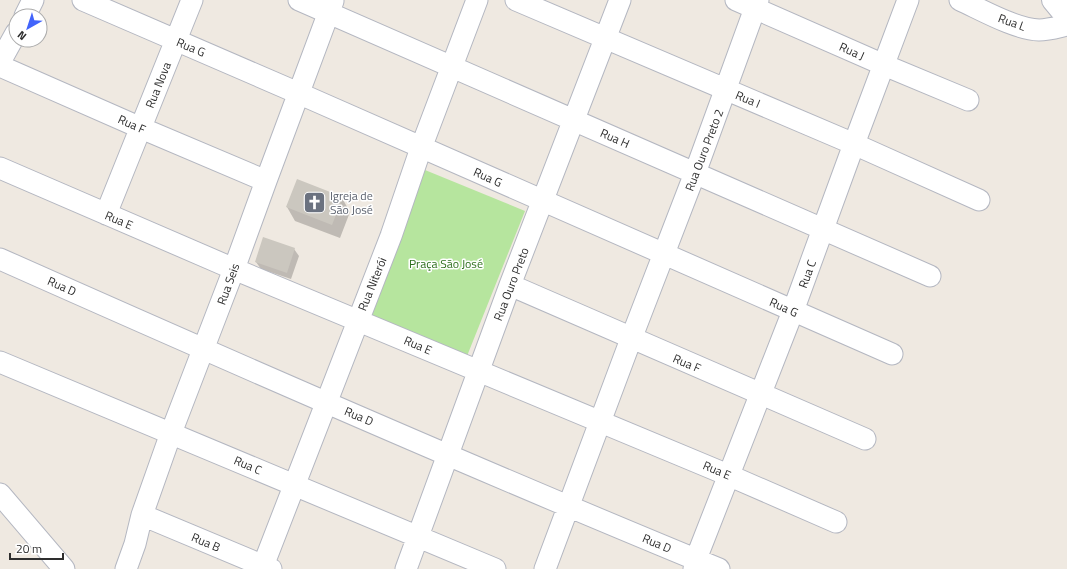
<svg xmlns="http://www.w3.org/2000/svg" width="1067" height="569" viewBox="0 0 1067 569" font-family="'Titillium Web',sans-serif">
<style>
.green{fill:#b6e59e}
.shadow{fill:#0003}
.building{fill:#cbc7bf}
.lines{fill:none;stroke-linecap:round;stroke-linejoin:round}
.minor-casing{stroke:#b4b7c1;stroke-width:23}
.tertiary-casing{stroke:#b4b7c1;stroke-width:24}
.minor{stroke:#fff;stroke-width:21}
.tertiary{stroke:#fff;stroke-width:22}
.labels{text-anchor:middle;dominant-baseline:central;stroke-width:3;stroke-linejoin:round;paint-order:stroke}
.street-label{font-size:12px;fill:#2e2e2e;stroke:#fff}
.worship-label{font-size:12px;fill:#5b616d;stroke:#fff;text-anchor:start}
.park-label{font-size:12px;fill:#2c6e1b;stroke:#fff}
</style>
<rect width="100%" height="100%" fill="#efe9e1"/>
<!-- green -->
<path class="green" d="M425,170L525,211L467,356L367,315Z"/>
<!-- shadow -->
<path class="shadow" d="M342,198L350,212L340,238L295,221L287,207Z
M294,249L299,256L291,279L261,269L256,262Z"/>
<!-- building -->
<path class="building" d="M297,179L343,197L332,225L286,207Z
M263,237L295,248L287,273L255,262Z"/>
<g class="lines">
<defs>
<path id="minor" d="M83,0L298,93L892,354
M299,0L930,276
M516,0L854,144L979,200
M736,0L884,65L968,100
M960,0C982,10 1015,29 1039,30C1049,30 1058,27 1067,25
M25,16L33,0
M0,62L16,33
M0,66L141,128L266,181
M0,168L234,269L728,475L836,522
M106,214L192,0
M0,259C238,365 478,470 719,569
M510,285L865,439
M0,362L495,569
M0,494L64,569
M142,515L271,569
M263,566L391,236L421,148L477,0
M126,569L135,544L142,515L171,433L234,269L266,181L333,1
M406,569L510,285L620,0
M545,569L631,339L695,173L758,0
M694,569L696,559L793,311L854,144L908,0"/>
<path id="tertiary" d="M1053,0L1067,17"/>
</defs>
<!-- minor casing -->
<use href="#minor" class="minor-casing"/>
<!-- tertiary casing -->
<use href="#tertiary" class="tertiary-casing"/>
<!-- minor -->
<use href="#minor" class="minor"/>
<!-- tertiary -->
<use href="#tertiary" class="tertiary"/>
</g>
<!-- icons -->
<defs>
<symbol id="church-square" viewBox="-11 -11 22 22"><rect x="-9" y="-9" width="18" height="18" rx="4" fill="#6b7280" stroke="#fff"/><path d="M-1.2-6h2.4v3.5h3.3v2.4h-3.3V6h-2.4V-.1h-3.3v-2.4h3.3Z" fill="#fff"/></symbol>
</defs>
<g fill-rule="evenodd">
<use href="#church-square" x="302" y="190" width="25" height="25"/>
</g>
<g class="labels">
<!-- street labels -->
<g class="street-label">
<text transform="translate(1012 22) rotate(20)">Rua L</text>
<text transform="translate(191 47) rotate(23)">Rua G</text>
<text transform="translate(852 51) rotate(24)">Rua J</text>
<text transform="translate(158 85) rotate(-68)">Rua Nova</text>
<text transform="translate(748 99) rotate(23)">Rua I</text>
<text transform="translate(132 124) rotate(24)">Rua F</text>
<text transform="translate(615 138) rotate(24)">Rua H</text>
<text transform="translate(704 150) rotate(-69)">Rua Ouro Preto 2</text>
<text transform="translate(488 177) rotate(24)">Rua G</text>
<text transform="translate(119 220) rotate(23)">Rua E</text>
<text transform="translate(807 274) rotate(-70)">Rua C</text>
<text transform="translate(228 284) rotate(-70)">Rua Seis</text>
<text transform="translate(372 284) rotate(-68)">Rua Niterói</text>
<text transform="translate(511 284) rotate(-69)">Rua Ouro Preto</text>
<text transform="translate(62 286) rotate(24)">Rua D</text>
<text transform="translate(784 307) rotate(24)">Rua G</text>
<text transform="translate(418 345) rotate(23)">Rua E</text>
<text transform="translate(687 363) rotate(23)">Rua F</text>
<text transform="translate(359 416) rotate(23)">Rua D</text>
<text transform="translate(248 465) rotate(23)">Rua C</text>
<text transform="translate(717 470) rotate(23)">Rua E</text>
<text transform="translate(206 542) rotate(23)">Rua B</text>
<text transform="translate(657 543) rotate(23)">Rua D</text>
</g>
<!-- worship labels -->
<g class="worship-label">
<text x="330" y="195">Igreja de<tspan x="330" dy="14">São José</tspan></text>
</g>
<!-- park labels -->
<g class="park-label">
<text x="446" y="263">Praça São José</text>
</g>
</g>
<!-- north arrow -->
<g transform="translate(28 28) rotate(219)"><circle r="19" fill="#ffffff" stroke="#ababab"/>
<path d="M0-3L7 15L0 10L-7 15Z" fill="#4264fb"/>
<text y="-6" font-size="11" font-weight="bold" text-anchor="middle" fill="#2e2e2e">N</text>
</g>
<!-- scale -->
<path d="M10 553v6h53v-6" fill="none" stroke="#2e2e2e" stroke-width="2"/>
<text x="16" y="553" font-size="12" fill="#2e2e2e" stroke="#ffffff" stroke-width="3" paint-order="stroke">20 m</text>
</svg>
